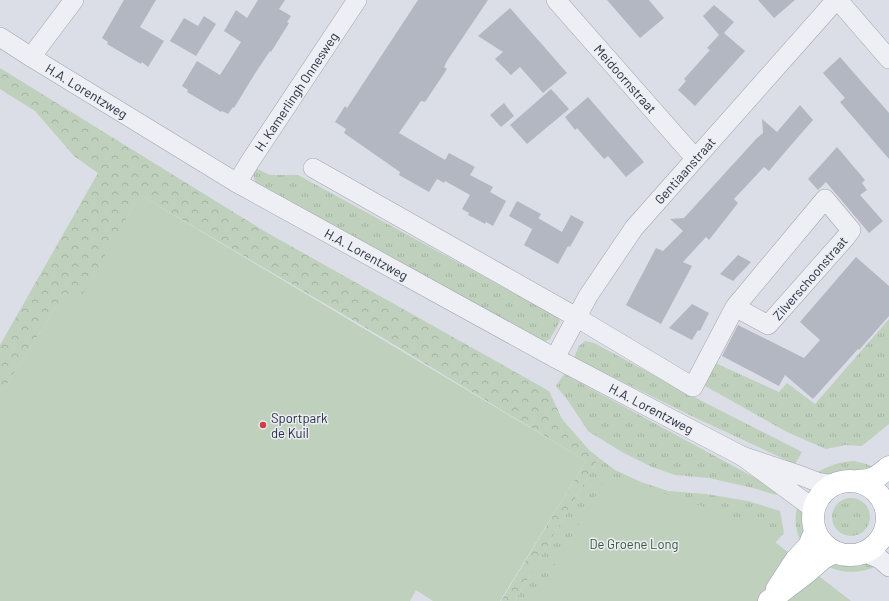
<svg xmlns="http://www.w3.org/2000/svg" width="889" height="601" viewBox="0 0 889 601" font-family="Barlow,sans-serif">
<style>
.grass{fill:url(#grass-tufts)}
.forest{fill:url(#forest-crowns)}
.park{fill:#bfd0bc}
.building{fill:#b2b7c2}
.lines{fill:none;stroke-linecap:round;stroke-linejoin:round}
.minor-casing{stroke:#a1a5af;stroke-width:20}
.major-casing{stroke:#9ba1b1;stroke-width:23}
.minor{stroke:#eeeff4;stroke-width:19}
.major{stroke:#fff;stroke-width:22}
.poi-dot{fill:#cd3e45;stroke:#eaedf4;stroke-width:1.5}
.labels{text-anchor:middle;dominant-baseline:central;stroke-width:3;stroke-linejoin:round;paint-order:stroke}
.street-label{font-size:13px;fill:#252b3b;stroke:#eaedf4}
.poi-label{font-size:13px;fill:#252b3b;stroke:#eaedf4;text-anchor:start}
.park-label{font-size:13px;fill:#365733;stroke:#eaedf4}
</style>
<defs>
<pattern id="grass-tufts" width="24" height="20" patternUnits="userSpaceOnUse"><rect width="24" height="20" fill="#bfd0bc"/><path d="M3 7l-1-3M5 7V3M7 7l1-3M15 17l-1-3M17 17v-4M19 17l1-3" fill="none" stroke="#a4b3a2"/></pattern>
<pattern id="forest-crowns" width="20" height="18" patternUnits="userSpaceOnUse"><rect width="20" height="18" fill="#bfd0bc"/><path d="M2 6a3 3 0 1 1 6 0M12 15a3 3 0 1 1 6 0" fill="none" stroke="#a4b3a2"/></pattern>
</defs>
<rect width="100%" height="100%" fill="#dbdee6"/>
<!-- grass -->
<path class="grass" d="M255,168L270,175H298L558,317L560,321L550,339L543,343L255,182L253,171Z
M889,319V424L862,446L845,445L826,449L787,432L700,383L711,361L779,392L787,383L815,404Z
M585,341L594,343L698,399L802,452L795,464L698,419L574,358L579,346Z
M564,374L779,491L776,495L753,488L709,478L675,475L652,467L622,452L588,431L569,402L556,386Z
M599,458L615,470L641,482L668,491L706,494L748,501L780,511L784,533L763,557L717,601H515Z
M854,461L866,464L877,469L856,475L827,476L818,472C830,465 840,462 854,461Z
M832 517a19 19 0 1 1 38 0a19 19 0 1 1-38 0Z
M798,504C809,519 807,526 801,542C795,529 794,518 798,504Z
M840,560L849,561L859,560L878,566C857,574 844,574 824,565Z"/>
<!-- forest -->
<path class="forest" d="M0,68L264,231L549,391L562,419L589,450L599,458L515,601H501L586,461L373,332L140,195L79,301L65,293L6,386L0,390V345L98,173L74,156L35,111L0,89Z"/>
<!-- park -->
<path class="park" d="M140,195L586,461L500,601H433L416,590L410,601H0V390L6,386L65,293L79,300Z
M608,475L749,522L851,601H533Z"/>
<!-- building -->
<path class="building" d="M124,0H156L140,27L164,41L148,67L142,62L141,64L107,44L108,42L102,38Z
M258,0H285L279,9L291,16L287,22L289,23L271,52L270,51L254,75L234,108L233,107L228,114L222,111L221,112L187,92L188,90L182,86L197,61L220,75L241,42L224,31L236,10L247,18Z
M418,0H488L447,61L444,67L447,69L425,102L421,101L399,133L445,160L449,153L475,167L470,175L493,187L490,192L506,201L493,226L486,222L485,224L476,219L468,215L469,213L462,209L470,195L445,181L444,183L437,179L429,192L399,175L400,172L344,133L346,129L335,122L345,106L347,108Z
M607,0H649L664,18L640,38Z
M758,0H795L774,18Z
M714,5L734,22L724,33L745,51L695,106L678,90L686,81L684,79L710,50L707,48L719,35L703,16Z
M510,8L567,73L543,93L520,67L511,75L495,59L503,52L478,36Z
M204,16L216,24L196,56L170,41L184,18L198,26Z
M840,57L889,113V159L840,102L845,98L823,73Z
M551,89L569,109L527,144L510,125Z
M588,97L644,162L626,177L608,156L604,159L577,128L575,130L565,117Z
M504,103L514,116L501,127L490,115Z
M800,105L813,120L785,152L769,171L764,167L734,199L738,203L709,240L706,237L683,262L692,266L661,324L626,305L656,248L663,251L683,231L670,219L684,218L757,138L763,133L762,119L777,132Z
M837,147L865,180L862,183L867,190L860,195L883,221L869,233L826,182L818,190L808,179Z
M517,201L541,214L532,229L509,216Z
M571,215L584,222L570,247L568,246L558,264L524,245L538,218L562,232Z
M738,255L751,262L733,281L720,274Z
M856,257L889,286V316L859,350L858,349L813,399L785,375L779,386L722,356L738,325L804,358L820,340L800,322Z
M692,304L709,313L700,331L698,330L692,340L669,328Z"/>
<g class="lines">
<defs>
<g id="minor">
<path id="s1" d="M556,0L695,158"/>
<path d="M838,0L889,59"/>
<path id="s2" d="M0,37L31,57L237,183L555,358L742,456"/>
<path d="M31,57L74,0"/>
<path d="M313,168L576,317L693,387L735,307L825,199L851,230L846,237L768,325L735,307"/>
<path id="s3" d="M237,183L251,160L357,0"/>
<path id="s4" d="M555,358L588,296L634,228L836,0"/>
<path d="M814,511L810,506L742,456C760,462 778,468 796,474C811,479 820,485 835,484"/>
<path d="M886,527L889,537"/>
<path d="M863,552L880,559L889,567"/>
</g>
<path id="major" d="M857,481C873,481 877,477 889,467
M813 518a37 37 0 1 1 74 0a37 37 0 1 1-74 0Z
M777,589L796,560L809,546L815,532
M769,601L807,572L823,558L835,552"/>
</defs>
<!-- minor casing -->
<use href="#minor" class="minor-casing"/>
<!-- major casing -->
<use href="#major" class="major-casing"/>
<!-- minor -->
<use href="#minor" class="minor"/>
<!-- major -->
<use href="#major" class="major"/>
</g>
<!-- markers -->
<circle class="poi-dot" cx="263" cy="425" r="4"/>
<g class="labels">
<!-- street labels -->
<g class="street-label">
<text stroke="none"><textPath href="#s1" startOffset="105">Meidoornstraat</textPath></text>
<text stroke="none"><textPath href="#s2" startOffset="102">H.A. Lorentzweg</textPath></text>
<text stroke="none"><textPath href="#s3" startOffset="109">H. Kamerlingh Onnesweg</textPath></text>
<text stroke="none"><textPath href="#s4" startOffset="229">Gentiaanstraat</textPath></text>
<text stroke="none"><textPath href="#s2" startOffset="426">H.A. Lorentzweg</textPath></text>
<text transform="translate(810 278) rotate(-49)">Zilverschoonstraat</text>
<text stroke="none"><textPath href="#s2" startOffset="750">H.A. Lorentzweg</textPath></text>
</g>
<!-- poi labels -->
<g class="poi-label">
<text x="271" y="418">Sportpark<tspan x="271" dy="15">de Kuil</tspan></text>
</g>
<!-- park labels -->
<g class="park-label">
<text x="634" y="544">De Groene Long</text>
</g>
</g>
</svg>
